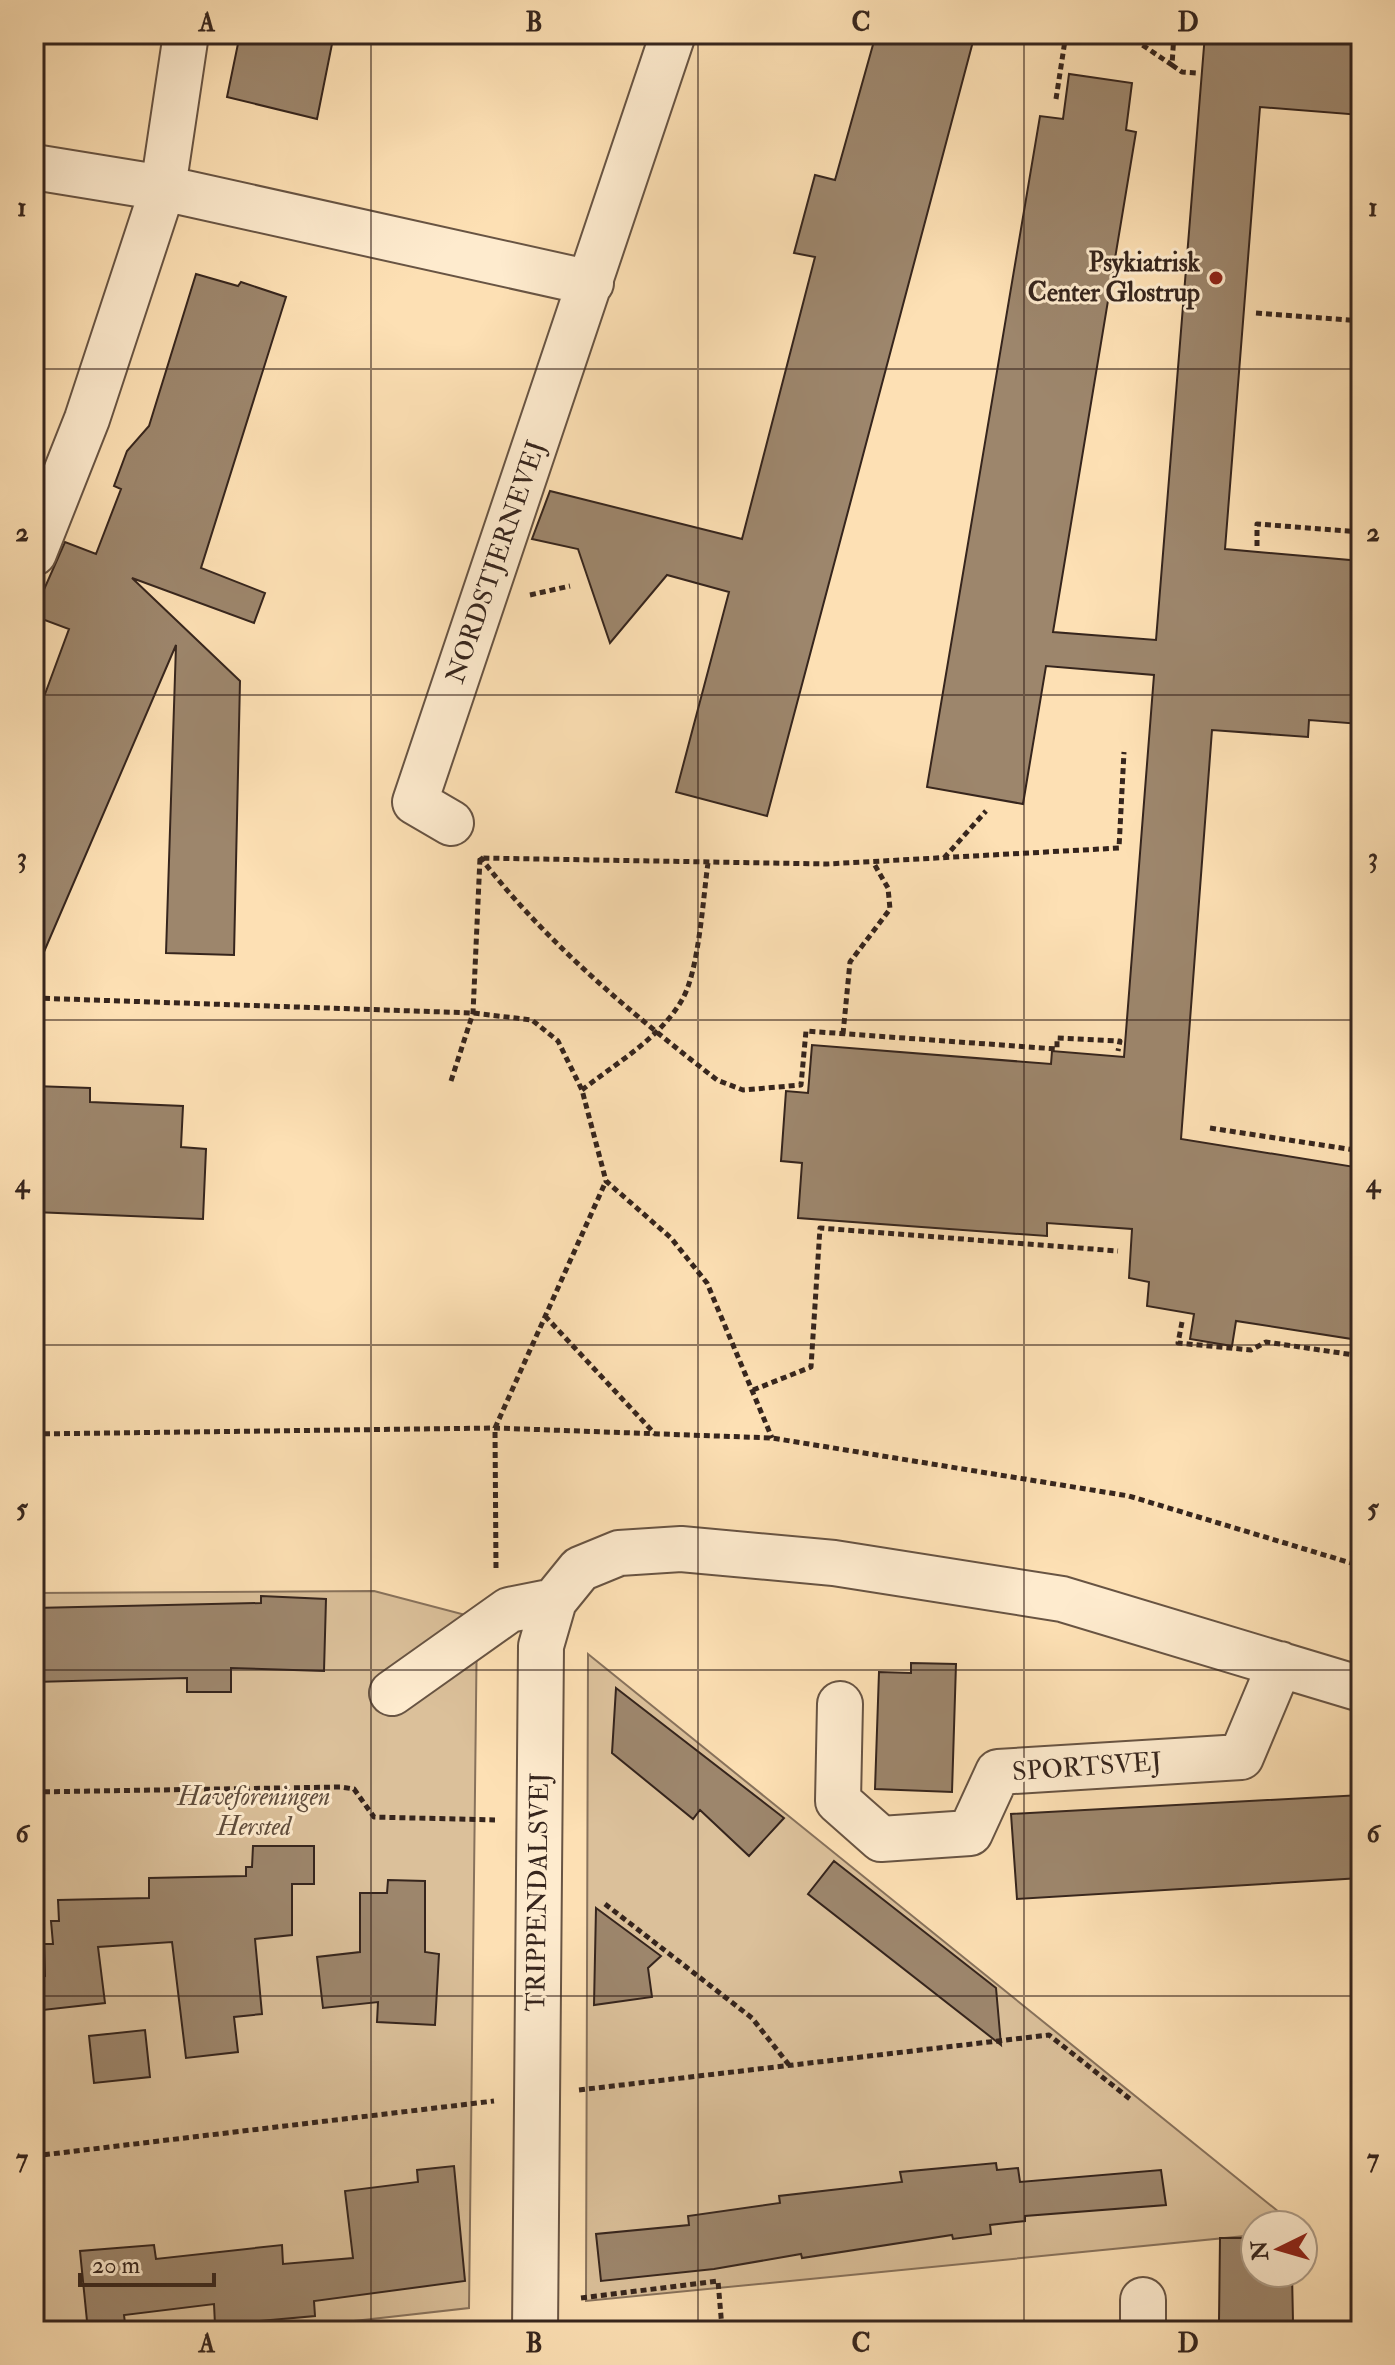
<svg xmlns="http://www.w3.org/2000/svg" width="1395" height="2365" viewBox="0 0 1395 2365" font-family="'IM FELL Double Pica',serif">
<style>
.green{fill:#dbc09a;stroke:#88725c;stroke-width:2}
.building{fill:#9d866c;stroke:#36251d;stroke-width:2}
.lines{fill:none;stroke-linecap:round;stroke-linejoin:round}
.minor-casing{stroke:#685443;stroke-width:48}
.path{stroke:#36251d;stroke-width:5;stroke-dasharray:6 4;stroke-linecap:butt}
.minor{stroke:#feebce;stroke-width:44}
.grid{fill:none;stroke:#36251d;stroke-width:2;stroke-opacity:0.55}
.poi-dot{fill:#8f2418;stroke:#feebce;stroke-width:3}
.labels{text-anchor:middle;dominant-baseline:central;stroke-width:6;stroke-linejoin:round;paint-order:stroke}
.poi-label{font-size:26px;font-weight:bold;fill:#36251d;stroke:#feebce;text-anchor:end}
.street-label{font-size:26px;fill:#36251d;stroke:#feebce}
.park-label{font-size:26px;font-style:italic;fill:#5f4c3c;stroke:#feebce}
.neatline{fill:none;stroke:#36251d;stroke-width:3}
.grid-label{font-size:26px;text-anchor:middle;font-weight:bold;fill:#36251d}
</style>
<rect width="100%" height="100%" fill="#fde0b4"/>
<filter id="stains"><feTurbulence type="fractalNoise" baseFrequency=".0025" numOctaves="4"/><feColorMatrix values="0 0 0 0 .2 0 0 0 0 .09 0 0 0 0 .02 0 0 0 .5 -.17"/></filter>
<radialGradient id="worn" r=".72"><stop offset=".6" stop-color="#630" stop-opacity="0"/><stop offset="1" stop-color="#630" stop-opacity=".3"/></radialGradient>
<!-- green -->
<path class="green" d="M374,1591L477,1618L469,2308L265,2331H34V1593Z
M588,1654L1295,2225H1255V2235L586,2301Z"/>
<!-- building -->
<path class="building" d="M240,34H334L317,119L227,97Z
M876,34H975L767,816L676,792L729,592L667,575L610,643L578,549L532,539L550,491L742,539L815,257L794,253L815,175L835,180Z
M1205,34H1361V115L1260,107L1225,549L1361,561V724L1309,720L1308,737L1212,730L1181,1139L1361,1168V1330L1354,1328L1352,1339L1236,1321L1232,1346L1190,1339L1194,1314L1147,1306L1149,1282L1129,1278L1132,1229L1047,1223V1236L798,1218L802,1163L781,1161L786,1091L808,1093L812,1045L1051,1064L1052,1051L1124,1057L1154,675L1046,666L1023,804L927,787L1040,116L1063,119L1069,74L1132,83L1126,130L1136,132L1053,632L1156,640Z
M196,274L238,286L241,282L286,297L201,568L265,593L254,623L132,578L240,681L234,955L166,953L176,645L34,975V690L45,694L69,629L34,616V612L65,542L96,554L121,489L114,486L127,451L149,426Z
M34,1086L90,1088V1102L183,1106L181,1147L206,1149L203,1219L34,1212Z
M261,1596L326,1599L324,1671L231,1668V1692H187V1678L34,1682V1608L261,1603Z
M911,1663L956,1664L952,1792L875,1789L879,1672L911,1673Z
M616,1688L784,1818L749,1856L700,1810L693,1819L612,1753Z
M1361,1795V1878L1017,1899L1011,1814Z
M253,1846H314V1884H292V1935L255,1939L262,2014L234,2017L238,2052L186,2058L172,1942L98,1947L105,2003L34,2011V1977L45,1976L44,1944H53L51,1921H59L58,1900L149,1898V1878L246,1876V1867H252Z
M834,1861L996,1988L1001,2045L808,1894Z
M388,1880L425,1881V1952L439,1954L435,2025L377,2022L378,2002L323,2008L317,1957L360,1952V1893H387Z
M596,1908L661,1956L648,1968L652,1997L594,2005Z
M145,2030L150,2077L94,2083L89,2036Z
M996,2163L997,2170L1018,2168L1020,2182L1161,2170L1166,2205L1025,2216V2221L990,2225L991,2234L953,2239L952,2235L802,2258L801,2254L714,2269L601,2281L596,2234L689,2225L688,2216L780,2203L779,2196L902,2182L900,2172Z
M454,2166L465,2281L314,2301L315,2316L215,2325L214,2304L124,2315L126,2331H88L80,2251L154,2245L156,2259L282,2245L283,2264L353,2258L345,2191L418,2182L417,2170Z
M1220,2238H1255V2273H1292L1293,2322L1219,2321Z"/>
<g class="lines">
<defs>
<path id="minor" d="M34,167L163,188L591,283
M34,553L87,419L163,188L186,34
M451,823L415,802L673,34
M392,1693L509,1610L554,1601
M840,1704L838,1801L881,1839L970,1833L998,1772L1241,1757L1280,1664
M535,2331L541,1646L554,1601L580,1569L619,1553L681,1549L834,1563L1062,1599L1361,1689
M1143,2331V2300"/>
</defs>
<!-- minor casing -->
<use href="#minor" class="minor-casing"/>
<!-- path -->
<path class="path" d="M1126,34L1172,65L1174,34
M34,40L45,34
M1172,65L1182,72L1196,73
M1056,99L1066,34
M1256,313L1361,321
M1257,546V524L1361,532
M530,595L570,586
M480,857C548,945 630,1012 717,1080L743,1090L801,1085L806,1031L1057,1049V1038L1120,1041L1118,1051
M944,858L986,811
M34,998L473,1013L532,1020L558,1041L582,1090L606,1181L671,1238L707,1283L772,1438
M843,1034L850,962L890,909L888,888L873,862
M451,1081L473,1013L480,858L827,864L1119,848L1124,752
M582,1090C616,1063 662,1037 683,998C699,969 703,898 708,863
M1210,1128L1361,1151
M545,1316L655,1434
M1182,1322L1178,1343L1251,1350L1266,1342L1361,1356
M753,1390L811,1367L820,1228L1118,1251
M34,1434L495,1428L772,1438L1129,1496L1361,1566
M496,1568L495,1428L606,1181
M34,1792L341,1787L354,1789L374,1817L495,1820
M605,1904L752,2018L789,2065
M579,2090L1049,2035L1130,2099
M34,2156L494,2101
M581,2298L718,2281L722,2328L1037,2331
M659,2331V2328H722"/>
<!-- minor -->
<use href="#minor" class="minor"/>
</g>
<!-- grid -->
<path class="grid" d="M371,34V2331M698,34V2331M1024,34V2331M34,369H1361M34,695H1361M34,1020H1361M34,1345H1361M34,1670H1361M34,1996H1361"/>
<!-- markers -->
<circle class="poi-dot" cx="1216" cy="278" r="8"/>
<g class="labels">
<!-- poi labels -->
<g class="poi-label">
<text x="1200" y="263">Psykiatrisk<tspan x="1200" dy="30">Center Glostrup</tspan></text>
</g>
<!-- street labels -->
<g class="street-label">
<text transform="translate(496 562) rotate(-71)">NORDSTJERNEVEJ</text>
<text transform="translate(1087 1767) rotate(-4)">SPORTSVEJ</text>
<text transform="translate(538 1892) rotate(-89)">TRIPPENDALSVEJ</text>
</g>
<!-- park labels -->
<g class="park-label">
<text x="254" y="1797">Haveforeningen<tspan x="254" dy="30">Hersted</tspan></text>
</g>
</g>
<!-- margin -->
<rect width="1395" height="2365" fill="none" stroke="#fde0b4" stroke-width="88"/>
<!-- north arrow -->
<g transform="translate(1279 2249) rotate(265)"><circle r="38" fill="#feebce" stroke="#ae9c87" stroke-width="2"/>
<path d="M0-6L14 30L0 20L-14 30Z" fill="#8f2418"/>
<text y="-12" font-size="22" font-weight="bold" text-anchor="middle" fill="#36251d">N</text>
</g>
<!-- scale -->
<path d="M80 2273v12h134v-12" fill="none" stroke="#36251d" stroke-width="4"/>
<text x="92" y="2273" font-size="24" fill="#36251d" stroke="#feebce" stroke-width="6" paint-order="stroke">20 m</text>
<rect x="44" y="44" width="1307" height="2277" class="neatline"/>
<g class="grid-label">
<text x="207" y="31">A</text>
<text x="534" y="31">B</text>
<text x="861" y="31">C</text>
<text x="1188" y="31">D</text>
<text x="22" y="216">1</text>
<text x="1373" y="216">1</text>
<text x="22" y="541">2</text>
<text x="1373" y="541">2</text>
<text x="22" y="866">3</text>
<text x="1373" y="866">3</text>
<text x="22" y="1192">4</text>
<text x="1373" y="1192">4</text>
<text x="22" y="1517">5</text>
<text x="1373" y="1517">5</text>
<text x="22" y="1842">6</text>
<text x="1373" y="1842">6</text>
<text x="22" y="2167">7</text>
<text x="1373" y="2167">7</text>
<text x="207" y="2352">A</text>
<text x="534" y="2352">B</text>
<text x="861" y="2352">C</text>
<text x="1188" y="2352">D</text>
</g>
<rect width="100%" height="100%" filter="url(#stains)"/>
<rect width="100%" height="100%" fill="url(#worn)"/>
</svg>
